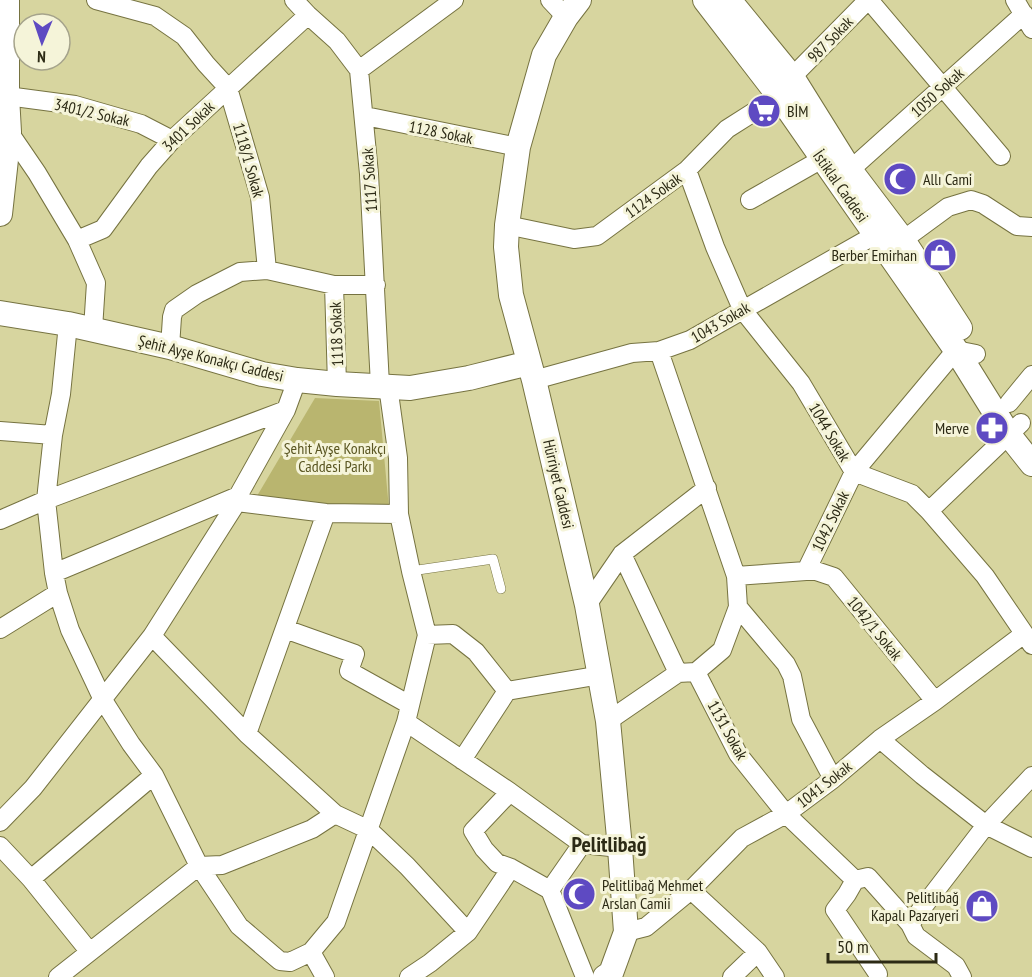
<svg xmlns="http://www.w3.org/2000/svg" width="1032" height="977" viewBox="0 0 1032 977" font-family="'PT Sans Narrow',sans-serif">
<style>
.green{fill:#b9b56f}
.lines{fill:none;stroke-linecap:round;stroke-linejoin:round}
.lane-casing{stroke:#767341;stroke-width:10}
.street-casing{stroke:#767341;stroke-width:20}
.secondary-casing{stroke:#767341;stroke-width:26}
.lane{stroke:#fff;stroke-width:9}
.street{stroke:#fff;stroke-width:18}
.secondary{stroke:#fff;stroke-width:24}
.labels{text-anchor:middle;dominant-baseline:central;stroke-width:6;stroke-linejoin:round;paint-order:stroke}
.street-label{font-size:16px;fill:#2c2a15;stroke:#f5f4d9}
.poi-label{font-size:16px;fill:#2c2a15;stroke:#f5f4d9;text-anchor:start}
.park-label{font-size:16px;fill:#5b5723;stroke:#f5f4d9}
.district-label{font-size:22px;font-weight:bold;fill:#2c2a15;stroke:#f5f4d9}
</style>
<rect width="100%" height="100%" fill="#d7d59f"/>
<!-- green -->
<path class="green" d="M315,398L379,401L389,509L323,506L257,496Z"/>
<g class="lines">
<defs>
<path id="lane" d="M411,571L493,559L501,589"/>
<path id="street" d="M96,0L155,16L184,36L206,64L228,88L260,197L267,270
M294,0L308,15L337,41L359,70L369,174L380,385
M550,0L566,17
M869,0L1001,156
M1015,0L1032,29
M359,70L454,0
M792,77L868,0
M7,96L75,105L141,124L172,140
M365,116L518,147
M9,132L37,173L77,240L96,283L93,329
M687,170L715,247L742,309L801,383L854,472L912,494L929,511L985,576L1032,645
M850,170L1024,14
M750,200L822,159
M507,225L574,239L597,236L687,170L727,129L779,96
M77,240L103,229L149,166L172,140L308,15
M903,240L948,207L971,200L983,204L1017,226L1032,227
M334,285L337,384
M68,324L61,394L53,435L46,500L54,573L58,593L70,630L103,700L131,744L154,775L199,866L239,926L280,961L290,962L311,952L336,922L406,722L427,635L411,571L399,514L398,458L388,386
M170,347L172,317L174,310L197,294L240,272L267,270L334,285H376
M534,380L632,353L659,351L690,340L875,235L884,228
M1009,403L1032,375
M0,431L53,435
M237,502L326,513L399,514
M929,511L1021,423
M0,520L46,500L286,410
M622,554L678,673
M806,571L854,472L956,350L976,354
M54,573L238,496
M736,576L806,571H816L834,577L935,701
M587,605L622,554L707,488
M738,607L786,664L792,676L801,719L833,779
M0,629L58,593
M285,629L355,654L349,671L410,705
M427,635L453,634L476,652L507,691L462,760
M152,636L247,734L335,814L369,830L407,866L468,932
M696,672L738,754L786,814L855,880L868,877L910,924L916,936L956,966L962,977
M507,691L601,675
M608,721L678,673L696,672L722,650L738,607L736,576L659,351
M406,722L510,792L582,844L620,848
M247,734L326,513
M880,739L922,775L986,825L1032,848
M510,792L473,831L484,849L497,863L511,868L550,890L582,844
M0,822L33,788L152,636L237,502L238,496L286,410L297,380
M0,846L31,879L89,951
M31,879L154,775
M855,880L847,894L835,910L878,974
M550,890L585,977
M691,890L758,952L775,977
M910,924L986,825L1032,776
M626,932L646,927L691,890L742,838L786,814L833,779L880,739L935,701L1024,634
M311,952L325,977
M58,977L199,866L222,865L312,829L335,814
M409,977L430,963L468,932L511,868
M732,977L758,952"/>
<path id="secondary" d="M579,0L566,17L544,55L518,147L507,225L506,247L511,295L534,380L587,605L608,721L620,848L626,932L611,973L605,977
M705,0L779,96L956,350L1009,435L1032,464
M729,0L792,77L850,170L903,240L960,328
M0,214L9,132L7,96V0
M0,313L68,324L170,347L262,374L297,380L337,384L410,388L469,378L529,363"/>
</defs>
<!-- lane casing -->
<use href="#lane" class="lane-casing"/>
<!-- street casing -->
<use href="#street" class="street-casing"/>
<!-- secondary casing -->
<use href="#secondary" class="secondary-casing"/>
<!-- lane -->
<use href="#lane" class="lane"/>
<!-- street -->
<use href="#street" class="street"/>
<!-- secondary -->
<use href="#secondary" class="secondary"/>
</g>
<!-- icons -->
<defs>
<symbol id="supermarket-disc" viewBox="-11 -11 22 22"><circle r="9.5" fill="#5e4ac2" stroke="#f5f4d9"/><path d="M-6-5.5h2.5l.6 2H6L4.5 2H-2.5L-4.4-4H-6ZM-1.5 3.2a1.3 1.3 0 1 0 .1 0ZM3 3.2a1.3 1.3 0 1 0 .1 0Z" fill="#fff"/></symbol>
<symbol id="mosque-disc" viewBox="-11 -11 22 22"><circle r="9.5" fill="#5e4ac2" stroke="#f5f4d9"/><path d="M3.5-4.9A6 6 0 1 0 3.5 4.9A5 5 0 1 1 3.5-4.9Z" fill="#fff"/></symbol>
<symbol id="shop-disc" viewBox="-11 -11 22 22"><circle r="9.5" fill="#5e4ac2" stroke="#f5f4d9"/><path d="M-5-2.5h2.3a2.7 3.5 0 0 1 5.4 0H5L5.5 6h-11ZM-1.5-2.5h3a1.5 2.3 0 0 0-3 0Z" fill="#fff"/></symbol>
<symbol id="pharmacy-disc" viewBox="-11 -11 22 22"><circle r="9.5" fill="#5e4ac2" stroke="#f5f4d9"/><path d="M-2-6h4v4h4v4h-4v4h-4v-4h-4v-4h4Z" fill="#fff"/></symbol>
</defs>
<g fill-rule="evenodd">
<use href="#supermarket-disc" x="745" y="92" width="38" height="38"/>
<use href="#mosque-disc" x="881" y="160" width="38" height="38"/>
<use href="#shop-disc" x="921" y="236" width="38" height="38"/>
<use href="#pharmacy-disc" x="973" y="409" width="38" height="38"/>
<use href="#mosque-disc" x="560" y="875" width="38" height="38"/>
<use href="#shop-disc" x="963" y="887" width="38" height="38"/>
</g>
<g class="labels">
<!-- street labels -->
<g class="street-label">
<text transform="translate(830 39) rotate(-46)">987 Sokak</text>
<text transform="translate(937 92) rotate(-42)">1050 Sokak</text>
<text transform="translate(92 112) rotate(13)">3401/2 Sokak</text>
<text transform="translate(188 126) rotate(-44)">3401 Sokak</text>
<text transform="translate(441 132) rotate(11)">1128 Sokak</text>
<text transform="translate(249 160) rotate(74)">1118/1 Sokak</text>
<text transform="translate(369 180) rotate(-94)">1117 Sokak</text>
<text transform="translate(841 186) rotate(55)">İstiklal Caddesi</text>
<text transform="translate(653 195) rotate(-36)">1124 Sokak</text>
<text transform="translate(720 322) rotate(-30)">1043 Sokak</text>
<text transform="translate(336 334) rotate(-92)">1118 Sokak</text>
<text transform="translate(211 358) rotate(14)">Şehit Ayşe Konakçı Caddesi</text>
<text transform="translate(830 432) rotate(59)">1044 Sokak</text>
<text transform="translate(559 484) rotate(77)">Hürriyet Caddesi</text>
<text transform="translate(830 521) rotate(-64)">1042 Sokak</text>
<text transform="translate(875 628) rotate(51)">1042/1 Sokak</text>
<text transform="translate(728 730) rotate(61)">1131 Sokak</text>
<text transform="translate(824 784) rotate(-38)">1041 Sokak</text>
</g>
<!-- poi labels -->
<g class="poi-label">
<text x="787" y="111">BİM</text>
<text x="923" y="179">Allı Cami</text>
<text x="917" y="255" text-anchor="end">Berber Emirhan</text>
<text x="969" y="428" text-anchor="end">Merve</text>
<text x="602" y="885">Pelitlibağ Mehmet<tspan x="602" dy="18">Arslan Camii</tspan></text>
<text x="959" y="897" text-anchor="end">Pelitlibağ<tspan x="959" dy="18">Kapalı Pazaryeri</tspan></text>
</g>
<!-- park labels -->
<g class="park-label">
<text x="335" y="448">Şehit Ayşe Konakçı<tspan x="335" dy="18">Caddesi Parkı</tspan></text>
</g>
<!-- district labels -->
<g class="district-label">
<text x="609" y="844">Pelitlibağ</text>
</g>
</g>
<!-- north arrow -->
<g transform="translate(42 42) rotate(182)"><circle r="28" fill="#f5f4d9" stroke="#a5a38b" stroke-width="1.5"/>
<path d="M0-4.5L10 22L0 15L-10 22Z" fill="#5e4ac2"/>
<text y="-9" font-size="16" font-weight="bold" text-anchor="middle" fill="#2c2a15">N</text>
</g>
<!-- scale -->
<path d="M828 953v9h108v-9" fill="none" stroke="#2c2a15" stroke-width="3"/>
<text x="837" y="953" font-size="18" fill="#2c2a15" stroke="#f5f4d9" stroke-width="4.5" paint-order="stroke">50 m</text>
</svg>
